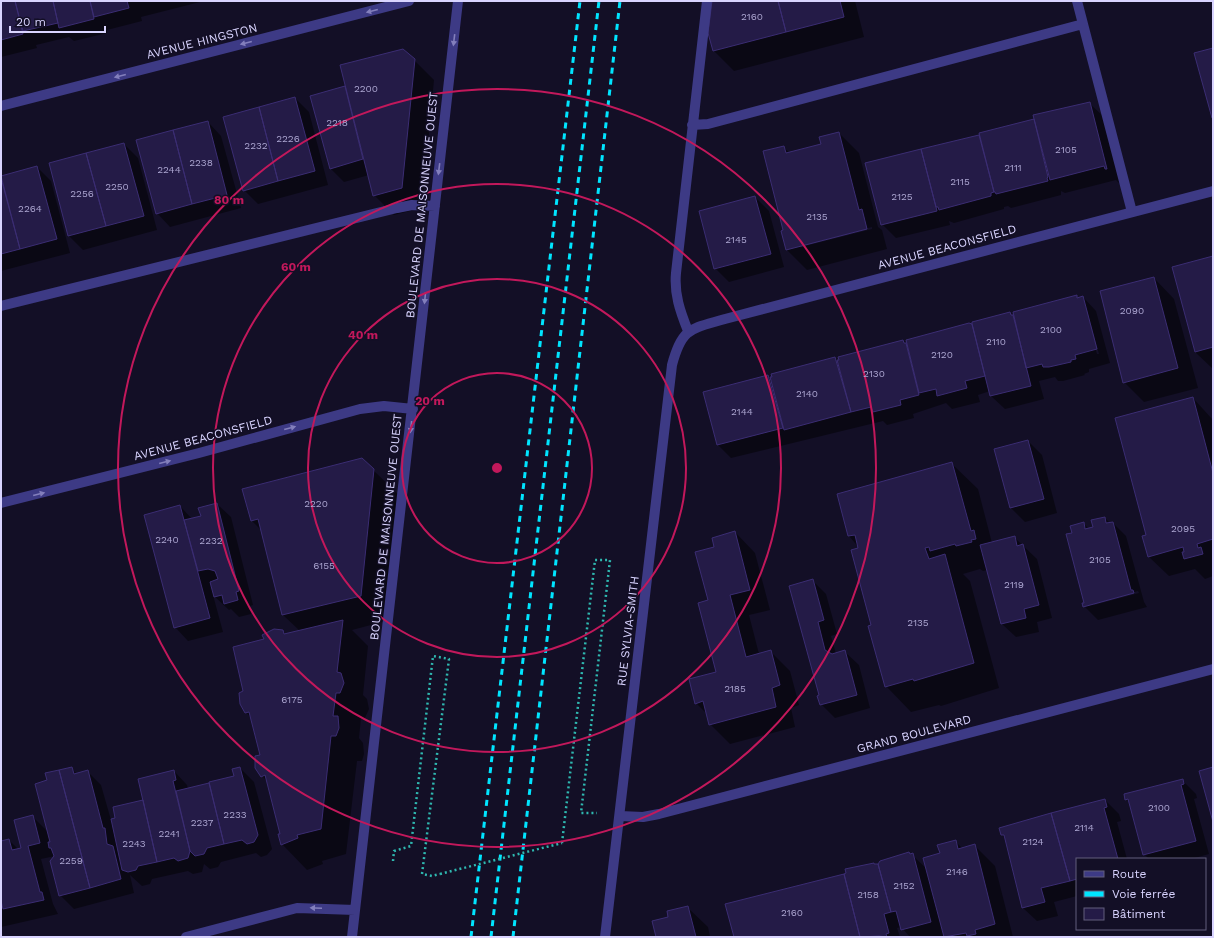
<svg xmlns="http://www.w3.org/2000/svg" width="1214" height="938" viewBox="0 0 1214 938" font-family="'Work Sans',sans-serif">
<style>
.shadow{fill:#0007;fill-rule:evenodd}
.building{fill:#241b47;stroke:#3b2d73}
.lines{fill:none;stroke-linecap:round;stroke-linejoin:round}
.path{stroke:#2fb8b0;stroke-width:2.5;stroke-dasharray:2 3;stroke-linecap:butt}
.minor{stroke:#3d3a85;stroke-width:10}
.rail{stroke:#00e5ff;stroke-width:3;stroke-dasharray:6 5;stroke-linecap:butt}
.path-bridge{stroke:#2fb8b0;stroke-width:2.5;stroke-dasharray:2 3;stroke-linecap:butt}
.oneway{fill:#837fbc}
.ring{fill:none;stroke:#c2185b;stroke-width:2}
.labels{text-anchor:middle;dominant-baseline:central;stroke-width:3;stroke-linejoin:round;paint-order:stroke}
.number-label{font-size:10px;fill:#aca6d1}
.street-label{font-size:12px;fill:#d9d4ff;stroke:#130f26}
.centre{fill:#c2185b;stroke:#130f26;stroke-width:2}
.ring-label{font-size:12px;text-anchor:middle;font-weight:bold;fill:#c2185b;stroke:#130f26;stroke-width:3;stroke-linejoin:round;paint-order:stroke}
</style>
<rect width="100%" height="100%" fill="#130f26"/>
<!-- shadow -->
<path class="shadow" d="M1,1H204L141,17L142,21L107,30V33L74,41L69,37L36,45L37,48L1,57Z
M713,1H855L864,37L734,71L714,51Z
M414,60L434,80L422,208L394,215L374,195L369,175L344,182L330,168L311,96L346,87Z
M295,98L309,112L328,185L258,204L244,190Z
M1089,103L1103,116L1120,184L1116,180L1065,193L1061,191V195L1011,208L1008,206L1004,207V209L954,223L949,221L950,225L896,238L882,224L867,164L981,136L980,134Z
M208,122L221,136L241,208L170,227L157,213Z
M839,133L859,153L878,227L882,230L887,249L807,270L787,250L782,231H784L783,147L790,153L822,145ZM872,227V229L801,247V245Z
M124,144L138,158L157,230L83,250L69,236L50,164Z
M37,167L51,181L70,253L1,271V177Z
M755,197L769,211L784,267L729,282L715,268Z
M1213,257V369L1195,352Z
M1154,278L1174,299L1198,388L1144,402L1124,382Z
M1076,296L1078,298L1083,297L1096,311L1110,363L1089,369V372L1084,374L1085,375L1063,381H1058L1055,377L1039,381L1044,399L1005,409L991,396L990,391L978,395L980,402L952,409L946,403L913,414L914,418L887,425L883,421L731,458L718,445L768,376L770,378L835,358L840,362L903,341L907,343V340L974,326L1010,314L1012,316ZM1085,310H1087L1099,354H1097Z
M1193,398L1213,420V576L1205,579L1195,569L1169,576L1148,556L1147,535Z
M1028,441L1042,455L1057,513L1025,522L1011,508L996,450Z
M952,464L978,489L992,543L1014,537L1037,559L1052,618L1037,622L1039,632L1016,637L1002,624L988,570L983,571L980,569L963,574L970,581L999,688L941,706L939,705L911,712L886,686L873,625L860,549L849,536Z
M373,470L399,495L386,621L352,630L368,646L363,695L367,699L369,709L365,718H361L359,738L363,743L364,754L362,761H357L346,854L322,861L323,864L307,870L282,844L281,834L268,782L262,776L261,755L251,718L246,712L245,692L265,640L283,631L287,635L300,631L283,615L262,531L251,520Z
M217,504L231,517L253,605L250,606L251,614L239,617L231,609L229,610L213,595L223,632L188,641L175,627L180,506L192,519L202,517Z
M1105,518L1110,523H1113L1126,536L1144,602L1147,607L1098,620L1084,606L1085,604L1073,533L1083,523L1089,529L1094,528ZM1138,591L1139,593L1094,605V603Z
M735,532L755,553L770,610L749,615L759,654L770,651L790,671L799,705L791,708L795,727L730,744L710,724L708,715L696,703L717,673L709,601L715,548Z
M813,581L826,594L837,634L831,636L836,654L845,652L859,665L870,708L835,718L821,704Z
M71,768L77,774L87,771L101,785L111,820L117,819L144,801L174,771L187,785L188,789L235,777L240,768L254,782L272,849L267,855L261,857L256,853L221,862L218,867L210,869L204,864L202,872L193,874L188,871L152,879L150,884L142,886L130,875L134,893L74,909L60,895L55,856L41,859L53,904L58,914L1,927V842L9,840L19,850L22,849L32,816L48,832L49,781Z
M1182,780L1196,794L1197,798L1194,799L1209,854L1191,859H1149L1144,854L1131,804L1126,799Z
M1105,800L1119,814L1121,821L1117,822L1127,859H1077V896L1054,902L1058,916L1037,921L1023,908L1006,838L1002,835Z
M955,841L963,849L975,846L995,866L1013,937H945V936L910,937L901,927L897,928L900,937H735L847,874L874,864L875,865L880,862L912,855L927,869Z
M687,907L708,927L710,937H657L670,918Z"/>
<!-- building -->
<path class="building" d="M1,1H15L23,34L1,40Z
M15,1H53L58,23L23,31Z
M53,1H90L94,19L59,28Z
M90,1H127L129,8L94,17Z
M712,1H778L786,32L713,51L708,33Z
M778,1H840L844,17L786,32Z
M1213,48V118H1212L1194,53Z
M403,49L415,59L402,188L373,196L340,65Z
M345,86L363,159L330,169L310,96Z
M295,97L315,171L278,181L259,107Z
M1090,102L1107,169H1105L1104,166L1050,180L1033,115Z
M259,107L278,181L243,191L223,117Z
M1034,119L1048,177L1047,178L1048,181L996,194L995,192H994L979,133Z
M208,121L227,195L192,204L173,130Z
M173,130L192,204L156,214L136,140Z
M839,132L859,210L862,209L867,229L786,250L781,231L783,230L763,151L784,146L786,153L821,144L819,137Z
M979,135L994,192L991,193V196L939,210L938,207H936L921,149Z
M124,143L144,216L106,226L86,153Z
M921,149L937,211L881,225L865,163Z
M86,153L106,226L68,236L49,163Z
M37,166L57,239L20,249L1,176Z
M1,178L20,249L1,254Z
M755,196L771,254L714,269L699,211Z
M1213,256V347L1195,352L1172,267Z
M1154,277L1178,368L1123,383L1100,291Z
M1077,295V298L1083,296L1097,349L1075,355L1076,359L1071,360V362L1049,367H1043L1042,364L1026,368L1013,312Z
M1010,312L1011,315H1013L1031,386L990,396L972,324V322Z
M969,323L972,324L985,376L965,381L967,388L937,396L936,389L919,393L906,340Z
M903,340L904,343H906L919,395L900,400L901,405L873,412L871,407L851,412L837,360H839L838,357Z
M835,357L851,412L784,430L770,377H772L771,374Z
M768,375L783,428L717,445L703,392Z
M1193,397L1213,473V539L1197,544L1198,548L1201,547L1203,554L1184,559L1182,552H1184L1183,547L1148,557L1142,536L1146,535L1115,418Z
M1028,440L1044,499L1010,508L994,449Z
M362,458L374,469L361,596L282,615L258,519L251,521L242,489Z
M952,462L971,531L974,530L976,539L971,540L972,542L956,546L955,544L930,551L929,547L925,548L929,559L945,554L974,663L914,681L913,679L885,687L868,626L871,625L851,550L858,548L855,535L848,536L837,494Z
M217,503L239,591L236,592L238,600L224,604L222,595L214,597L210,582L218,579L215,571L208,569L198,571L184,520L201,516L198,508Z
M180,505L210,618L174,628L144,515Z
M1105,517L1106,523L1113,522L1131,590H1133L1134,593L1083,607L1082,603H1084L1066,534L1072,533L1070,526L1084,522L1085,529L1093,527L1091,520Z
M735,531L750,590L730,595L746,657L771,650L780,685L772,688L776,707L709,725L703,701L695,704L689,679L716,672L698,603L708,600L695,552L714,547L712,538Z
M1015,536L1017,546L1023,544L1039,605L1024,609L1026,618L1001,624L980,545Z
M813,579L824,620L818,622L825,650L832,654L845,650L857,695L820,705L817,696L819,695L789,586Z
M343,620L337,672L341,673L344,683L340,693H336L333,716H338L339,728L336,736H331L321,829L297,835L298,838L281,845L278,834H280L265,775L261,777L255,768V756L260,755L249,712L245,713L240,704L239,693L243,691L233,647L264,639L262,635L274,629L283,630L284,634Z
M72,767L74,774L88,770L103,828H105L107,844L113,846L121,879L90,888L59,770Z
M240,767L258,835L254,842L247,844L242,840L224,844L209,782L234,776L232,769Z
M1213,767V822L1199,771Z
M59,770L90,888L59,896L50,861L54,856L51,848H49L48,842H50L35,784L47,780L45,773Z
M174,770L176,780L173,781L190,851L188,858L178,861L174,858L157,862L138,779Z
M1183,779L1184,784L1181,785L1196,841L1143,855L1128,799L1125,800L1124,794Z
M209,783L224,844L207,848L204,854L195,856L190,851L176,791Z
M1105,799L1107,807L1104,808L1118,859H1077V879L1070,881L1051,813Z
M143,800L157,862L138,866L136,870L128,872L122,870L111,819L115,818L113,807Z
M1051,813L1070,881L1041,888L1045,902L1022,908L1004,835H1001L999,828Z
M33,815L40,843L28,846L40,892H42L44,900L3,909L1,901V841L9,839L12,850L21,848L14,820Z
M956,840L958,849L975,844L995,924L975,930L976,934L967,936L966,933L944,937L923,858L940,853L937,845Z
M909,852L910,854L913,853L931,922L901,930L896,911L891,912L878,864L880,861Z
M874,863V864H878L891,912L884,914L889,933L886,934L887,937L879,936L860,937L844,874L846,873L845,869Z
M844,874L860,937H734L725,904Z
M688,906L696,937H656L652,921L668,917L667,911Z"/>
<g class="lines">
<!-- path -->
<path class="path" d="M562,843L595,560H610L581,813H597
M393,861L394,851L411,846L433,656L449,659L422,874L432,876L440,874"/>
<!-- minor -->
<path class="minor" d="M1077,1L1132,212
M1,106L409,1
M692,125L708,124L1083,24
M1,306L397,208L412,205L435,206
M688,331C680,311 674,294 676,273L707,1
M1,503L199,453L360,409L384,406L413,409
M620,816L643,817L659,814L1213,669
M186,937L297,908L355,910
M352,937L458,1
M605,937L672,365C682,327 691,329 725,319L1213,191"/>
<!-- rail -->
<path class="rail" d="M471,937L580,1
M491,937L599,1
M513,937L620,1"/>
<!-- path-bridge -->
<path class="path-bridge" d="M440,874L562,843"/>
</g>
<!-- one-way arrows -->
<defs><path id="oneway-solid" d="M-6-.8H1V-3.2L6.5 0L1 3.2V.8H-6Z"/></defs>
<g class="oneway">
<use href="#oneway-solid" transform="translate(372 11) rotate(166)"/>
<use href="#oneway-solid" transform="translate(454 40) rotate(97)"/>
<use href="#oneway-solid" transform="translate(246 43) rotate(166)"/>
<use href="#oneway-solid" transform="translate(120 76) rotate(166)"/>
<use href="#oneway-solid" transform="translate(439 169) rotate(97)"/>
<use href="#oneway-solid" transform="translate(425 298) rotate(96)"/>
<use href="#oneway-solid" transform="translate(411 427) rotate(96)"/>
<use href="#oneway-solid" transform="translate(290 428) rotate(-15)"/>
<use href="#oneway-solid" transform="translate(165 462) rotate(-14)"/>
<use href="#oneway-solid" transform="translate(39 494) rotate(-14)"/>
<use href="#oneway-solid" transform="translate(316 908) rotate(-178)"/>
</g>
<!-- distance rings -->
<g class="ring">
<circle cx="497" cy="468" r="95"/>
<circle cx="497" cy="468" r="189"/>
<circle cx="497" cy="468" r="284"/>
<circle cx="497" cy="468" r="379"/>
</g>
<g class="labels">
<!-- number labels -->
<g class="number-label">
<text x="752" y="16">2160</text>
<text x="366" y="88">2200</text>
<text x="337" y="122">2218</text>
<text x="288" y="138">2226</text>
<text x="256" y="145">2232</text>
<text x="1066" y="149">2105</text>
<text x="201" y="162">2238</text>
<text x="1013" y="167">2111</text>
<text x="169" y="169">2244</text>
<text x="960" y="181">2115</text>
<text x="117" y="186">2250</text>
<text x="82" y="193">2256</text>
<text x="902" y="196">2125</text>
<text x="30" y="208">2264</text>
<text x="817" y="216">2135</text>
<text x="736" y="239">2145</text>
<text x="1132" y="310">2090</text>
<text x="1051" y="329">2100</text>
<text x="996" y="341">2110</text>
<text x="942" y="354">2120</text>
<text x="874" y="373">2130</text>
<text x="807" y="393">2140</text>
<text x="742" y="411">2144</text>
<text x="316" y="503">2220</text>
<text x="1183" y="528">2095</text>
<text x="167" y="539">2240</text>
<text x="211" y="540">2232</text>
<text x="1100" y="559">2105</text>
<text x="324" y="565">6155</text>
<text x="1014" y="584">2119</text>
<text x="918" y="622">2135</text>
<text x="735" y="688">2185</text>
<text x="292" y="699">6175</text>
<text x="1159" y="807">2100</text>
<text x="235" y="814">2233</text>
<text x="202" y="822">2237</text>
<text x="1084" y="827">2114</text>
<text x="169" y="833">2241</text>
<text x="1033" y="841">2124</text>
<text x="134" y="843">2243</text>
<text x="71" y="860">2259</text>
<text x="957" y="871">2146</text>
<text x="904" y="885">2152</text>
<text x="868" y="894">2158</text>
<text x="792" y="912">2160</text>
</g>
<!-- street labels -->
<g class="street-label">
<text transform="translate(202 41) rotate(-14)">AVENUE HINGSTON</text>
<text transform="translate(422 205) rotate(-84)">BOULEVARD DE MAISONNEUVE OUEST</text>
<text transform="translate(947 247) rotate(-15)">AVENUE BEACONSFIELD</text>
<text transform="translate(203 438) rotate(-15)">AVENUE BEACONSFIELD</text>
<text transform="translate(386 527) rotate(-84)">BOULEVARD DE MAISONNEUVE OUEST</text>
<text transform="translate(628 631) rotate(-83)">RUE SYLVIA-SMITH</text>
<text transform="translate(914 734) rotate(-15)">GRAND BOULEVARD</text>
</g>
</g>
<circle cx="497" cy="468" r="6" class="centre"/>
<g class="ring-label">
<text x="229" y="204">80 m</text>
<text x="296" y="271">60 m</text>
<text x="363" y="339">40 m</text>
<text x="430" y="405">20 m</text>
</g>
<!-- border -->
<rect width="1214" height="938" fill="none" stroke="#d9d4ff" stroke-width="4"/>
<!-- legend -->
<rect x="1076" y="858" width="130" height="72" fill="#130f26" stroke="#625e7d"/>
<rect x="1084" y="871" width="20" height="6" fill="#3d3a85" stroke="#625e7d"/>
<text x="1112" y="878" font-size="12" fill="#d9d4ff">Route</text>
<rect x="1084" y="891" width="20" height="6" fill="#00e5ff" stroke="#625e7d"/>
<text x="1112" y="898" font-size="12" fill="#d9d4ff">Voie ferrée</text>
<rect x="1084" y="908" width="20" height="12" fill="#241b47" stroke="#625e7d"/>
<text x="1112" y="918" font-size="12" fill="#d9d4ff">Bâtiment</text>
<!-- scale -->
<path d="M10 26v6h95v-6" fill="none" stroke="#d9d4ff" stroke-width="2"/>
<text x="16" y="26" font-size="12" fill="#d9d4ff" stroke="#130f26" stroke-width="3" paint-order="stroke">20 m</text>
</svg>
